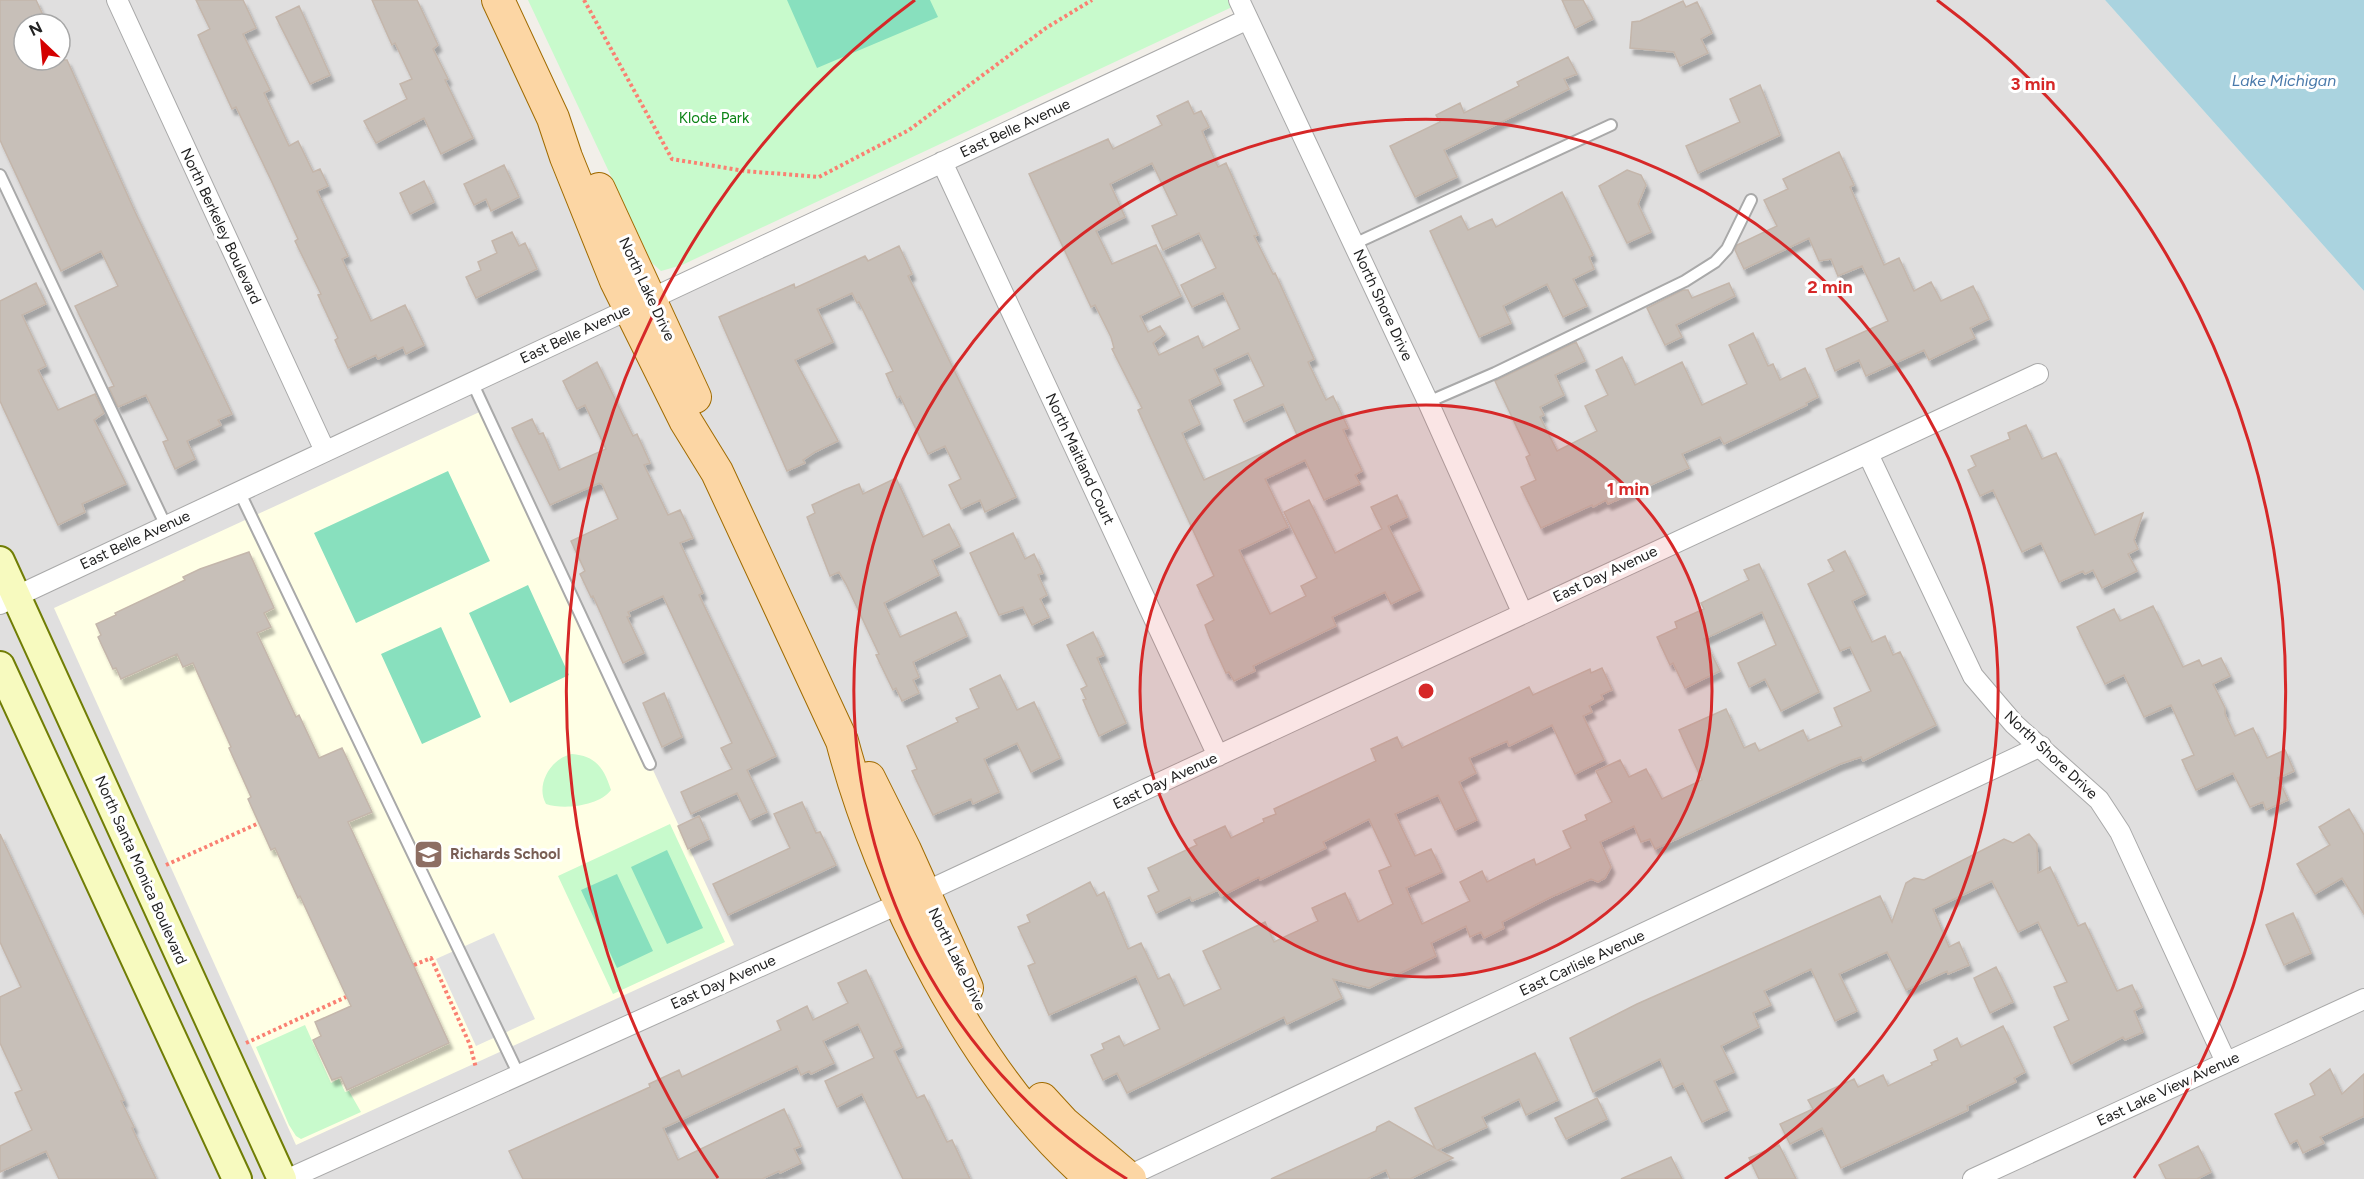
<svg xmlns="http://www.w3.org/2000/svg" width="2364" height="1179" viewBox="0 0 2364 1179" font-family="Figtree,sans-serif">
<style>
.residential{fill:#e0dfdf;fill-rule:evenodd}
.education{fill:#ffffe5}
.park{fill:#c8facc}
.pitch{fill:#88e0be}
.parking{fill:#e2e2e2}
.water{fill:#aad3df}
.building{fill:#c7bfb8;stroke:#c4b6ab;stroke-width:1.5;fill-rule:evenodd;filter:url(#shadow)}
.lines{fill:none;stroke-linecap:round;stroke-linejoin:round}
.lane-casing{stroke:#a9a9a9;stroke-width:14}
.street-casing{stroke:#a9a9a9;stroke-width:22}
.secondary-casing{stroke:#707d05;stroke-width:32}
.primary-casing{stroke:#a06b00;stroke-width:34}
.path{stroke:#fa8072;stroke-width:4;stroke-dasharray:3 3;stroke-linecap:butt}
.lane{stroke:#fff;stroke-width:10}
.street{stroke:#fff;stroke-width:20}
.secondary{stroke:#f7fabf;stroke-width:28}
.primary{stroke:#fcd6a4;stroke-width:32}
.ring{fill:none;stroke:#d62828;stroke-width:3}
.labels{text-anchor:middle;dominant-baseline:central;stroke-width:6;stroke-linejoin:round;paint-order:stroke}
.park-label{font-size:15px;fill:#0c8416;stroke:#fff}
.street-label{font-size:15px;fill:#222;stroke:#fff}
.education-label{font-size:15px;font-weight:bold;fill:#785e54;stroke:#fff;text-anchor:start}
.water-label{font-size:16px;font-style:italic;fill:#4a7aab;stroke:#fff}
.centre{fill:#d62828;stroke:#fff;stroke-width:3}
.ring-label{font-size:18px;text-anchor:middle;font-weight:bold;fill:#d62828;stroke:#fff;stroke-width:6;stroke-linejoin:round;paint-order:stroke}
</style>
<defs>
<filter id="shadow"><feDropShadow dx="3.5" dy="6" stdDeviation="1.5" flood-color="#0004"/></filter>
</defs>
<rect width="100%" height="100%" fill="#f2efe9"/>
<!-- residential -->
<path class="residential" d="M0,0H498L579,150L651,298L1248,19L1247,0H2105L2364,291V1179H0ZM24,24H60V60H24Z"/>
<!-- education -->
<path class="education" d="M486,409L734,945L296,1145L54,608Z"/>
<!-- park -->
<path class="park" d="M528,0H1247L682,265L661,271L652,263Z
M572,754C596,756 604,768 611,790C599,806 564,810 546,804C535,785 551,758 572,754Z
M670,824L725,942L613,994L558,876Z
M305,1025L331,1083L339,1079L345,1092L349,1091L361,1112L301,1139L296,1136L289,1125L256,1047Z"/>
<!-- pitch -->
<path class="pitch" d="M787,0H930L938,17L817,68Z
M448,471L490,561L356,623L314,533Z
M528,585L569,675L510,703L469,613Z
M441,627L481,717L422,744L381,654Z
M667,850L703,928L667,944L631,867Z
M617,874L653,951L617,968L581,890Z"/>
<!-- parking -->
<path class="parking" d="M494,933L535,1019L476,1046L436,959Z"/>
<!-- water -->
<path class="water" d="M2105,0H2364V291Z"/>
<!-- building -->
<path class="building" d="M0,0H36L47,24H24V60H67L135,212L232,414L218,420L221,425L187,441L195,459L175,469L163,442L168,440L146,395L118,407L109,388L114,386L75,306L118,286L101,251L61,271L0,140Z
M196,0H243L256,28L243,34L270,90L264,93L289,146L298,141L313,172L320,169L328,186L317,191L348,256L342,259L371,321L405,305L424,345L406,354L403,347L378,359L376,355L348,368L335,340L338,338L318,295L321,294L295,241L298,239L271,180L236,107L232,109L198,35L210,29Z
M372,0H417L438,45L433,49L448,79L445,80L473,138L441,154L424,118L376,143L364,121L407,99L400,84L412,79L395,43L392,45Z
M1562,0H1583L1593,19L1575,28Z
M1683,1L1686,7L1697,2L1712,33L1701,39L1708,53L1680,66L1674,52L1630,48L1632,22L1640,21Z
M299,6L330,75L310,84L276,17Z
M1568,57L1577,74L1564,79L1569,89L1444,150L1457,177L1415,197L1390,146L1440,122L1436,115L1460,103L1464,113L1519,86L1517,82Z
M1760,85L1780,135L1698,173L1686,146L1740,122L1730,99Z
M1188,101L1194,114L1201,111L1209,127L1202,131L1218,167L1226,163L1258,235L1254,236L1273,274L1275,273L1314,359L1308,362L1326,400L1333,396L1348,428L1343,430L1362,471L1355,475L1360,484L1324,500L1305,460L1265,479L1288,527L1239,550L1270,614L1306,596L1301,586L1317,578L1284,512L1309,500L1335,553L1382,529L1371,507L1397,495L1407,517L1388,526L1420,590L1391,604L1385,592L1332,617L1336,626L1253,666L1255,671L1234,681L1229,672L1226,673L1210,638L1205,625L1214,620L1197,585L1214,576L1138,410L1142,408L1112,349L1114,348L1111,337L1095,305L1091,307L1029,174L1108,139L1113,149L1162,125L1157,116ZM1152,163L1177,215L1152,226L1163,250L1199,233L1216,268L1181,285L1192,307L1223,293L1240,329L1203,348L1198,336L1159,355L1153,343L1165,334L1160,326L1148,332L1140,316L1181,296L1156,245L1112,264L1096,231L1125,217L1110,184ZM1248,353L1264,386L1234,400L1244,422L1283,404L1298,437L1204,480L1182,433L1200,424L1189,400L1221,384L1214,369Z
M1839,152L1854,185L1850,187L1884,265L1899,258L1914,291L1931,282L1941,301L1973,286L1989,319L1970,328L1975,338L1929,360L1924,350L1866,376L1859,360L1835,371L1826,349L1888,321L1862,266L1838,276L1831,259L1819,261L1809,238L1744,269L1735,250L1737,245L1777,226L1764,200L1788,189L1783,179Z
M504,165L519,197L491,211L486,199L474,205L464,184Z
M1627,170L1641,175L1646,185L1638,204L1651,232L1627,243L1599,186Z
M424,181L434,202L410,214L400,193Z
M1562,192L1593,255L1589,257L1594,269L1573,279L1587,306L1563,317L1547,284L1503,306L1511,323L1479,337L1430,231L1461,216L1468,230L1492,219L1496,227Z
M512,232L519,246L525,243L537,269L476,298L466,277L481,270L478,262L497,253L492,241Z
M899,246L912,274L908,276L1016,497L985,512L980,500L961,509L949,485L961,479L945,446L928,454L900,396L897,398L886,374L893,371L859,302L857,303L852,293L817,309L833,342L795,360L838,441L815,452L803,460L805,463L787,471L719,317L794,284L795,288L865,256L868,261Z
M36,283L46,304L22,315L46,366L38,370L58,410L95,394L104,413L94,420L126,484L82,504L85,512L58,525L0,401V301Z
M1729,283L1735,296L1676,325L1682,337L1665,345L1647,308L1683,290H1688L1692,298Z
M1753,333L1768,366L1773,364L1780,380L1805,368L1818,397L1806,403L1807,405L1724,444L1720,437L1682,454L1689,468L1608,504L1606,500L1593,507L1592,505L1541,528L1521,487L1536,480L1526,457L1530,455L1495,381L1576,342L1585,361L1555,375L1564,395L1540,407L1544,415L1540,417L1557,451L1597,431L1585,406L1608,395L1596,370L1622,357L1635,385L1682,362L1702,405L1747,384L1729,345Z
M597,362L633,436L637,434L650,463L644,465L668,515L680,510L693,538L680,543L703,593L699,595L776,756L747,770L767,812L750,820L737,793L691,814L681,792L732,769L721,748L732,743L663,596L628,612L630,616L627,617L644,653L623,663L593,596L591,597L580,574L585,571L571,541L618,519L602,484L599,483L550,505L512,428L532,419L539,434L543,433L559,470L606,449L585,405L577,409L563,381Z
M2026,425L2042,459L2056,453L2095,535L2143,513L2134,540L2138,549L2128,554L2137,571L2102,588L2093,570L2085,574L2083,571L2059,582L2041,543L2022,552L1993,490L1980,496L1968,470L1976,466L1971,456L2010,439L2008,433Z
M896,478L923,537L949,524L960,546L932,560L939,575L884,603L900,637L956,612L967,636L913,662L919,677L913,680L919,693L902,701L896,688L893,690L876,655L879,654L846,584L839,572L830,576L807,517L815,513L812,505L844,490L859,484L863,494Z
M1013,533L1025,559L1034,554L1043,573L1038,575L1047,595L1040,599L1049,617L1032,625L1023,607L999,615L970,553Z
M1845,551L1866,594L1852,601L1872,642L1885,636L1893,655L1900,652L1936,725L1863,761L1861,757L1840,764L1655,849L1650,839L1641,842L1634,826L1600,842L1611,867L1605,878L1598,882L1591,879L1549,898L1502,922L1504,928L1484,938L1481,932L1470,937L1466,926L1431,943L1436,956L1369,988L1333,979L1342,998L1287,1024L1284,1017L1127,1093L1117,1073L1103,1080L1091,1055L1104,1049L1102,1044L1119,1036L1124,1046L1160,1029L1136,976L1049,1015L1028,966L1035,963L1018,927L1030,922L1027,915L1090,882L1097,896L1104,892L1128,949L1141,943L1158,979L1169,974L1184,1006L1221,989L1203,951L1265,922L1274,942L1318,921L1312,908L1345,893L1358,922L1393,904L1379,871L1391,866L1369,819L1323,842L1326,848L1260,880L1259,877L1221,896L1218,890L1192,901L1190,897L1156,913L1148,896L1159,891L1148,868L1197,845L1194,840L1225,826L1231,838L1264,822L1263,819L1276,814L1274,809L1376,761L1371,749L1397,737L1402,748L1529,687L1533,695L1590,669L1591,673L1602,668L1612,690L1601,695L1603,699L1589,706L1592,712L1583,716L1604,760L1575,774L1552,725L1509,746L1507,741L1469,758L1476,773L1459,782L1477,820L1455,830L1438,795L1395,814L1415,856L1431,849L1442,872L1406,888L1422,924L1470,901L1460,882L1482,871L1487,882L1534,859L1536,865L1571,848L1563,831L1587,820L1585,815L1612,802L1596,771L1620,760L1629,777L1646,769L1662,799L1702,780L1679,730L1726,709L1744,748L1755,743L1759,751L1803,730L1808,741L1842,726L1834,708L1871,691L1850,647L1840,651L1808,584L1834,571L1828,560Z
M249,552L274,608L264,613L271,627L257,633L296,717L299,715L319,758L342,748L372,812L348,822L449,1043L347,1090L341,1077L332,1080L313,1040L321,1036L315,1022L351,1006L300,896L298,898L275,848L271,850L248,799L251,797L229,748L231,747L193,663L183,667L177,654L121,679L116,668L113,669L98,637L101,635L96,624L116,615L115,613L185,580L183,577L200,569Z
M1759,564L1819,692L1781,711L1765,679L1749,687L1738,663L1776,645L1762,612L1704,639L1720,671L1685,688L1673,663L1670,665L1657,637L1677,628L1675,622L1704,609L1701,603L1749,580L1744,570Z
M2153,606L2183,667L2199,660L2202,666L2221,658L2230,676L2213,684L2225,708V714L2235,736L2253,728L2267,758L2285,750L2294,771L2278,778L2288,800L2266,810L2263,802L2250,807L2233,773L2196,790L2182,760L2194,755L2171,705L2144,717L2124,675L2105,684L2077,627L2114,609L2120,621Z
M1093,632L1104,655L1097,658L1126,723L1099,736L1083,700L1086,699L1081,689L1087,686L1067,645Z
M1000,675L1017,710L1034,702L1060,758L1031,772L1017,743L984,759L999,792L973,804L971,799L933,815L912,771L917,769L907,746L958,722L956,718L979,708L970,689Z
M664,693L682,737L662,747L643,703Z
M802,802L816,833L820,832L836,865L728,915L713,884L790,848L774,814Z
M2349,809L2364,835V914L2342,878L2315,894L2297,864L2330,845L2319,827Z
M699,816L709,839L688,849L678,826Z
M0,834L124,1100L121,1101L134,1127L132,1128L156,1179H59L46,1151L0,1172V1146L32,1130L15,1093L22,1090L0,1043V997L21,987L0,942Z
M2029,834L2037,844L2038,873L2050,867L2078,926L2085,923L2117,991L2132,985L2142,1007L2134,1011L2143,1032L2125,1040L2123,1037L2071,1064L2054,1027L2069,1020L2054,987L2067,982L2038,922L2018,932L1992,881L1933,909L1949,947L1959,942L1969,965L1948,974L1947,971L1906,990L1887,952L1839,974L1857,1011L1835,1021L1811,969L1764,991L1771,1005L1753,1013L1759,1027L1721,1046L1734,1072L1714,1081L1728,1110L1702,1122L1683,1083L1673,1088L1660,1059L1593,1092L1570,1038L1637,1004L1880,896L1892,922L1906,883L1914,878L1924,880L2004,839L2013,843Z
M2293,913L2311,953L2284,965L2266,925Z
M1996,967L2013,1002L1990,1013L1974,978Z
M866,970L902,1047L894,1051L917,1098L924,1095L947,1142L952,1140L970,1179H903L862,1094L837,1107L825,1081L874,1058L858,1024L823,1041L834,1063L811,1074L809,1071L801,1075L797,1066L663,1128L678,1160L784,1109L801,1146L794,1149L801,1163L780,1173L779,1171L762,1179H523L509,1151L650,1087L649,1084L679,1070L682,1077L781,1030L777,1021L807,1006L813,1020L848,1003L838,983Z
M2003,1026L2025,1072L2014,1078L2016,1082L1967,1106L1968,1110L1841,1168L1822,1128L1790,1144L1780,1124L1813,1109L1808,1100L1854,1079L1858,1087L1883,1075L1888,1086L1932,1065L1931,1063L1938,1060L1934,1050L1957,1038L1961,1047Z
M1535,1053L1558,1100L1526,1115L1519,1099L1482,1117L1487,1127L1438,1150L1453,1158L1410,1179H1390L1386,1170L1367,1179H1271L1376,1131L1377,1127L1389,1121L1435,1148L1415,1108Z
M2330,1069L2342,1094L2364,1074V1116L2320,1137L2324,1143L2303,1153L2297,1140L2290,1144L2275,1114L2315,1095L2310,1084Z
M1597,1098L1607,1119L1566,1139L1555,1118Z
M1779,1145L1796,1179H1759L1749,1158Z
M2198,1146L2211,1172L2197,1179H2166L2159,1165Z
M1671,1157L1682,1179H1621Z"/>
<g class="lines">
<defs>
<path id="lane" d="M0,175L166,526
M1354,244L1611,125
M472,382L650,764
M1428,402L1495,373L1685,281L1715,262L1727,249L1751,200
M239,491L518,1073"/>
<path id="street" d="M117,0L325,451
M1239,0L1428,402L1522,612
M942,162L1218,756
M1868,454L1973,676L2014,724L2099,800L2120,832L2226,1062
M0,604L1248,19
M288,1179L925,892L2038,374
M1122,1179L2041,746
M1973,1179L2364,999"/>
<path id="secondary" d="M0,561L282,1179
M0,666L237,1179"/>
<path id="primary" d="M498,0L553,118L566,157L616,281L685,420L717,472L842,741C881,889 975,1079 1092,1179
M599,189L695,397
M869,778L905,850L967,988
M1042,1099L1064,1123L1130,1179"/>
</defs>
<!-- lane casing -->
<use href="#lane" class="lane-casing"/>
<!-- street casing -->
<use href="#street" class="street-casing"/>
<!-- secondary casing -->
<use href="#secondary" class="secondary-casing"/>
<!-- primary casing -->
<use href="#primary" class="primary-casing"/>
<!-- path -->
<path class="path" d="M584,0L672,159L745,171L819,177L909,130L1046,28L1092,0
M166,865L259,823
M414,965L431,958L470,1045L476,1068
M246,1043L346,997"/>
<!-- lane -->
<use href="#lane" class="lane"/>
<!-- street -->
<use href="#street" class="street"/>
<!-- secondary -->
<use href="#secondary" class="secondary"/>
<!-- primary -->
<use href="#primary" class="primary"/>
</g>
<!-- distance rings -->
<circle cx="1426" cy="691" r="286" fill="#d62828" fill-opacity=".12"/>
<g class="ring">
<circle cx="1426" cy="691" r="286"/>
<path d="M1127 1179A572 572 0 1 1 1725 1179"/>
<path d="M718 1178A859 859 0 0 1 915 0M1937 0A859 859 0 0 1 2134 1178"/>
</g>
<!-- icons -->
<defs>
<symbol id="school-square" viewBox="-11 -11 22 22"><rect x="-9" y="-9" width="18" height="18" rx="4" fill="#8d6e63" stroke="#fff"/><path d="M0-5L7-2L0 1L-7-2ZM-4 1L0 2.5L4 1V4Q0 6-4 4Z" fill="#fff"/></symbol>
</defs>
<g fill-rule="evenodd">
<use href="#school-square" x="412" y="838" width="33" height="33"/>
</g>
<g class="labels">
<!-- park labels -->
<g class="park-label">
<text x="714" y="118">Klode Park</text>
</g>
<!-- street labels -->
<g class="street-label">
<text transform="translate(1015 128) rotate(-25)">East Belle Avenue</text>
<text transform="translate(221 226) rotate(65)">North Berkeley Boulevard</text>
<text transform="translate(647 289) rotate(65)">North Lake Drive</text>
<text transform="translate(1383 305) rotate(65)">North Shore Drive</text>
<text transform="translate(575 334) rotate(-25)">East Belle Avenue</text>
<text transform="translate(1080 459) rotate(65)">North Maitland Court</text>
<text transform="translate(135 540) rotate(-25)">East Belle Avenue</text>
<text transform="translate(1605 574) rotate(-25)">East Day Avenue</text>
<text transform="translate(2051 755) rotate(43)">North Shore Drive</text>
<text transform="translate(1165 781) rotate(-25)">East Day Avenue</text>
<text transform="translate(141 870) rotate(66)">North Santa Monica Boulevard</text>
<text transform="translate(957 959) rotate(64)">North Lake Drive</text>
<text transform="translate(1582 963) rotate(-25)">East Carlisle Avenue</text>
<text transform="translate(723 982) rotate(-24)">East Day Avenue</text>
<text transform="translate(2168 1089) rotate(-25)">East Lake View Avenue</text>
</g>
<!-- education labels -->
<g class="education-label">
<text x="450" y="854">Richards School</text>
</g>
<!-- water labels -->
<g class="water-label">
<text x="2284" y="80">Lake Michigan</text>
</g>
</g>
<circle cx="1426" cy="691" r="9" class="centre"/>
<g class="ring-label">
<text x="2033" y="90">3 min</text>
<text x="1830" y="293">2 min</text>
<text x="1628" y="495">1 min</text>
</g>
<!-- north arrow -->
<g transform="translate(42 42) rotate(334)"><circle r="28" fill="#ffffff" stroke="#a7a7a7" stroke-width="1.5"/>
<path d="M0-4.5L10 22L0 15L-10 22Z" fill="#d40000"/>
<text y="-9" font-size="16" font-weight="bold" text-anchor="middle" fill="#222222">N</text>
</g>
</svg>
